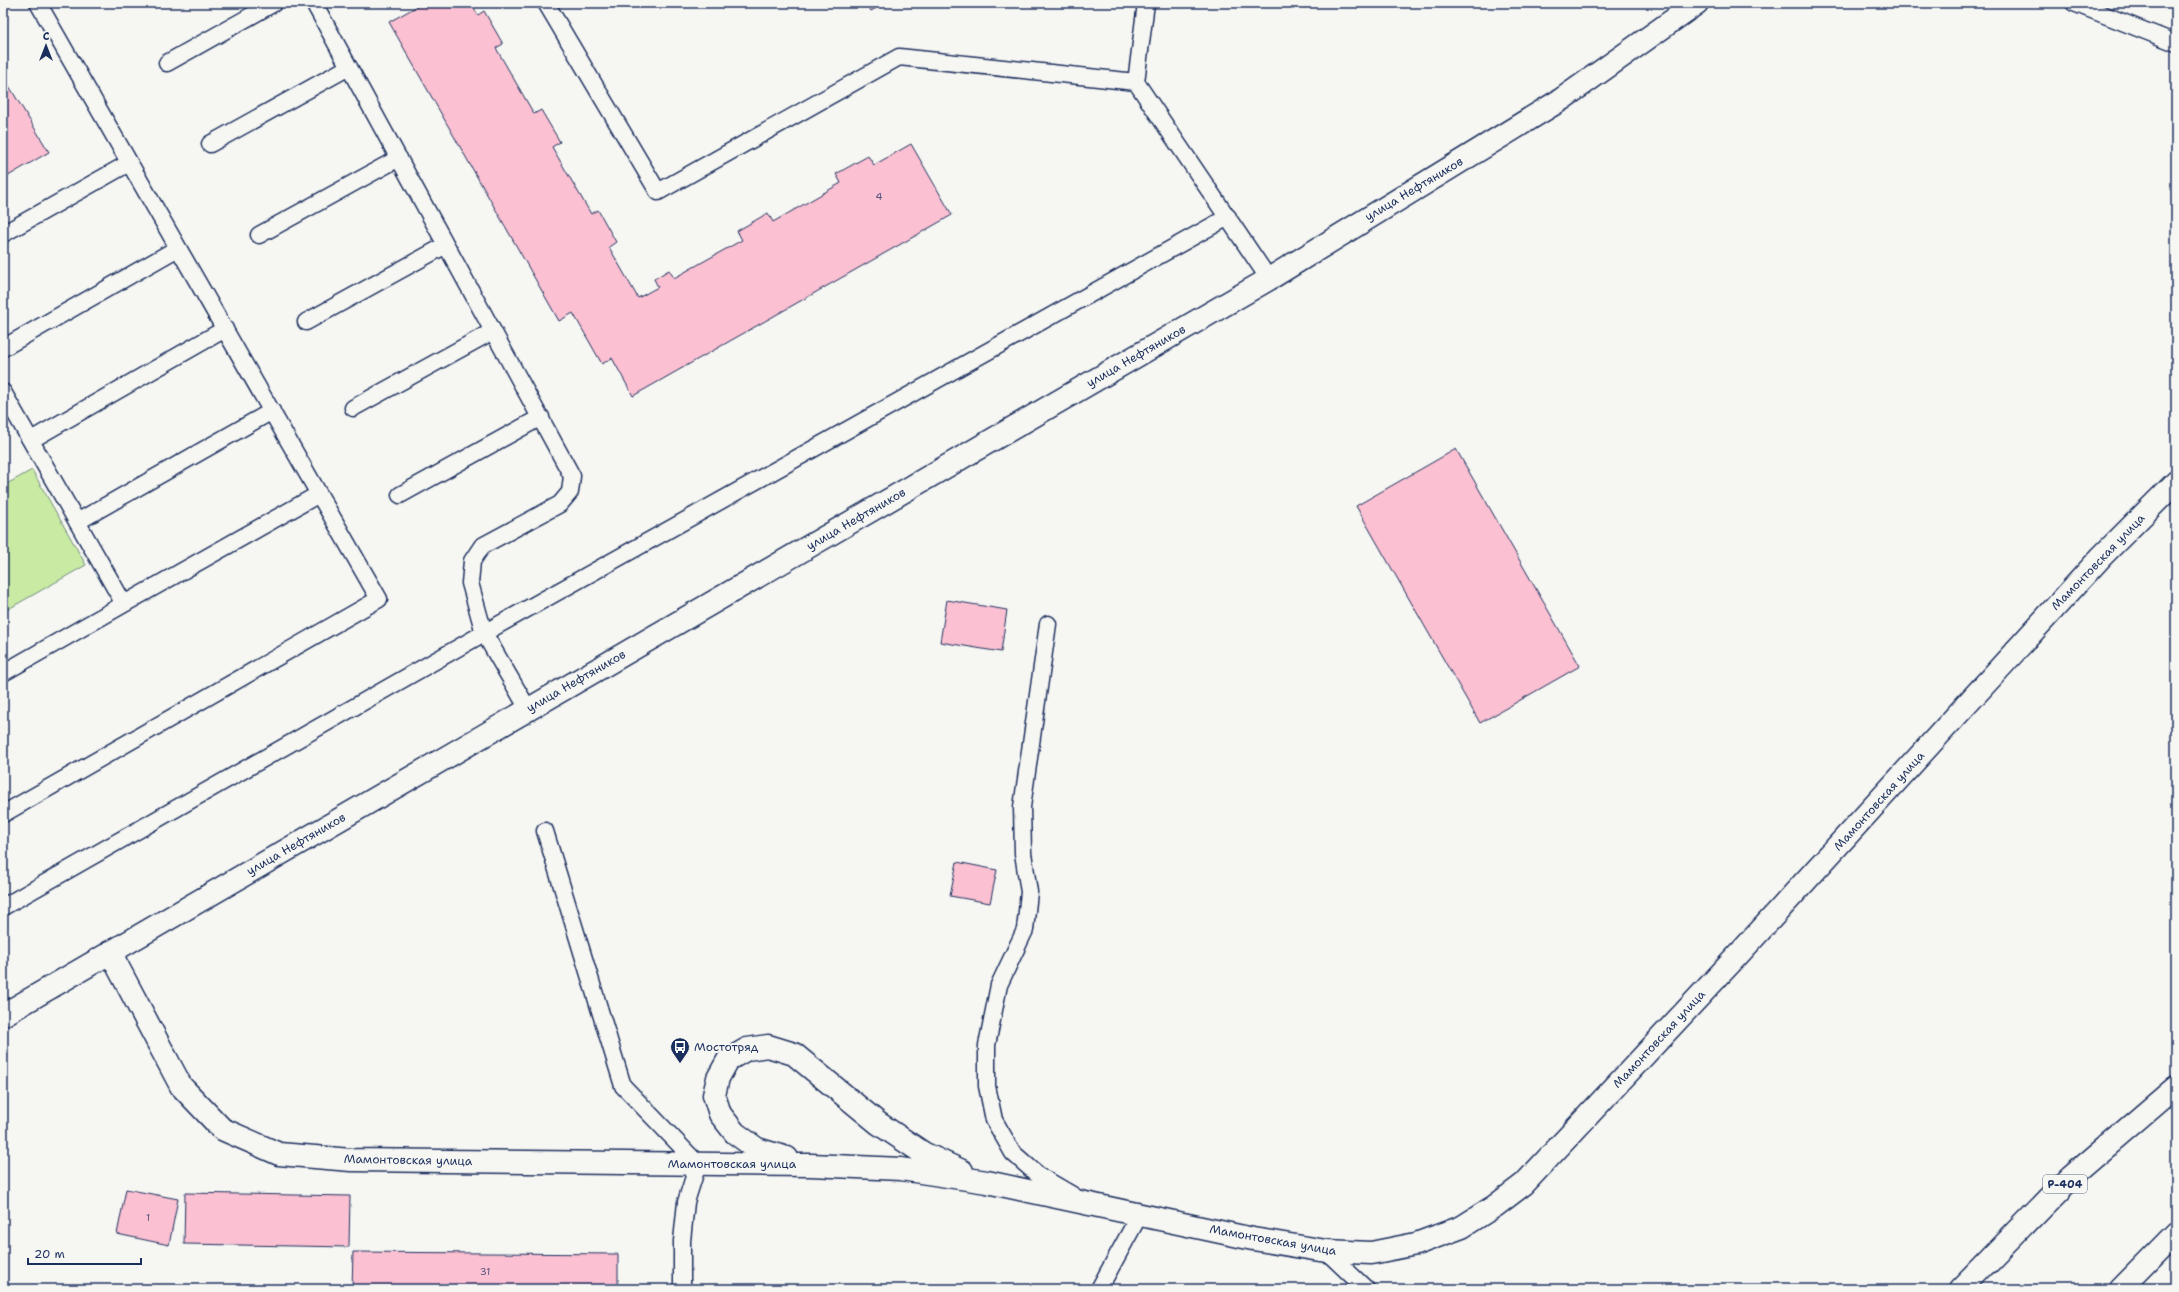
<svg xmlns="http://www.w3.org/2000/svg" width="2179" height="1292" viewBox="0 0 2179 1292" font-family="'Shantell Sans',sans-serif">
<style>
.green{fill:#c8eaa3;stroke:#728c80}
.building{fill:#fbc0d1;stroke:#1b2f5e}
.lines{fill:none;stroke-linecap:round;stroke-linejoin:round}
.lane-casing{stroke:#1b2f5e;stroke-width:19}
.street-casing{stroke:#1b2f5e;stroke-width:25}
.highway-casing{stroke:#1b2f5e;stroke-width:25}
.lane{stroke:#f6f6f2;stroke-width:16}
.street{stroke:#f6f6f2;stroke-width:22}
.highway{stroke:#f6f6f2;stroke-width:22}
.labels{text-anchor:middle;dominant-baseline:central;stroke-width:4;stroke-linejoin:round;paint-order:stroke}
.number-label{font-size:10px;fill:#53537b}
.shield{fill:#f6f6f2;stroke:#5d6b8a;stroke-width:1}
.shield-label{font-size:11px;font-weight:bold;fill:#1b2f5e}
.street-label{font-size:12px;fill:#1b2f5e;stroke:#f6f6f2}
.poi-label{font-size:12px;fill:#1b2f5e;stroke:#f6f6f2;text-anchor:start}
</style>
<rect width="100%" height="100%" fill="#f6f6f2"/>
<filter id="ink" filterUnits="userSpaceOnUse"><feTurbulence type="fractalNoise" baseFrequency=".025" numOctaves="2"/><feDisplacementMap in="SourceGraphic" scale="8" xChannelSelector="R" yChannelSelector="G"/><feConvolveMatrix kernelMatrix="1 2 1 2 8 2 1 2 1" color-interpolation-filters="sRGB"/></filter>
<g filter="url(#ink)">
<!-- green -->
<path class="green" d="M32,470L86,565L3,612V486Z"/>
<!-- building -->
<path class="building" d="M423,3H471L478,15L484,11L503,44L496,48L534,114L541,110L560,142L552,147L591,214L598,210L616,242L609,247L638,298L658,287L654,279L669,270L674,278L742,240L737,231L768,213L773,222L841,183L836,174L868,156L874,165L911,144L952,215L633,396L612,358L602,364L573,313L559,321L389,22Z
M866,3H885L871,11Z
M3,76L49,152L3,179Z
M1456,449L1580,666L1480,723L1356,506Z
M947,600L1007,610L1001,652L940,642Z
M957,862L997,870L990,903L950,896Z
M126,1189L178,1199L169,1245L117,1234Z
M185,1193L350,1196L349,1247L184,1244Z
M353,1252L618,1254V1289H352Z"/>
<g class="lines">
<defs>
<path id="lane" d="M314,3L572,476L570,492L560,504L482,546L472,561L470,583L484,633L528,709
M546,3L658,192L899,57L1136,82L1146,3
M2074,3L2176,43
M167,63L274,3
M1136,82L1269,279
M210,144L349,67
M3,234L129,163
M259,235L399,158
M306,322L446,245
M3,348L178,248
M3,392L124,604L3,673
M353,408L493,331
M31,440L225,329
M400,495L541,417
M77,522L272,411
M124,604L319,494
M1048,624L1022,807L1023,853L1029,892L1025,930L999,985L987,1045V1086L994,1120L1013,1153L1038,1175L1074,1196
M3,814L379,599L38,3
M545,831L623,1086L698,1164L686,1202L682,1241V1289
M3,907L484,633L1228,217
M1326,1251L1366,1289
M1099,1289L1140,1214"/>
<path id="street" d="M110,952L181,1086L222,1129L279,1154L351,1160L811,1165L901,1169L987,1182L1253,1239L1326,1251L1371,1253L1416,1244L1462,1227L1495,1206L1524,1184L1738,955L2102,556L2176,482
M3,1015L1269,279L1562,99L1697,3
M787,1158L757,1149L735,1133L720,1114L714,1095L718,1078L728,1060L747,1049L768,1046L794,1054L878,1123L923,1153L962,1171"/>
<path id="highway" d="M1962,1289L2071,1177L2176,1087
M2121,1289L2176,1233"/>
</defs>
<!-- lane casing -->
<use href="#lane" class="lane-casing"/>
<!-- street casing -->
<use href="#street" class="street-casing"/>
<!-- highway casing -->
<use href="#highway" class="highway-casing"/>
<!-- lane -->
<use href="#lane" class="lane"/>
<!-- street -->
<use href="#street" class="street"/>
<!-- highway -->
<use href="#highway" class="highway"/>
</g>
</g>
<!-- icons -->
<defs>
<symbol id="bus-pin" viewBox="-11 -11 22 30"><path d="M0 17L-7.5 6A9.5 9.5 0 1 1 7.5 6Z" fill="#1b2f5e" stroke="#f6f6f2"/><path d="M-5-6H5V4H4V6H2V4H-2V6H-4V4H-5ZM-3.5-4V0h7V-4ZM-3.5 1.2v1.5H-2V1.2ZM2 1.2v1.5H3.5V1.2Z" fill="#fff"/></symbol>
</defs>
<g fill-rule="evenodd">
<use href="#bus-pin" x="669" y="1036" width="22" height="30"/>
</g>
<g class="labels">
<!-- number labels -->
<g class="number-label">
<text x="879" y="196">4</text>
<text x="148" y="1217">1</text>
<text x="485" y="1271">31</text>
</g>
<!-- shield labels -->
<rect class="shield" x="2043" y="1175" width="44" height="18" rx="3"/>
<g class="shield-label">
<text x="2065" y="1184">Р-404</text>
</g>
<!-- street labels -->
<g class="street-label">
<text transform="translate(1414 189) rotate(-31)">улица Нефтяников</text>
<text transform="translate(1136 356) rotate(-30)">улица Нефтяников</text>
<text transform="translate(856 519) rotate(-30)">улица Нефтяников</text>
<text transform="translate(2098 562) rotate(-46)">Мамонтовская улица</text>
<text transform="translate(576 681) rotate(-30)">улица Нефтяников</text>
<text transform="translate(1879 801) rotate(-48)">Мамонтовская улица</text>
<text transform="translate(296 844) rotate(-30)">улица Нефтяников</text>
<text transform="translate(1659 1039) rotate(-47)">Мамонтовская улица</text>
<text transform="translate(408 1160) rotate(1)">Мамонтовская улица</text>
<text x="732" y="1164">Мамонтовская улица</text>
<text transform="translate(1273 1240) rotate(10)">Мамонтовская улица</text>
</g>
<!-- poi labels -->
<g class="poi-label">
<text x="694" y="1047">Мостотряд</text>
</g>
</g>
<!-- margin -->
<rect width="2179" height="1292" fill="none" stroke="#f6f6f2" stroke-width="16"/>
<rect x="8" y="8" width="2163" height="1276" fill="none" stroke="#1b2f5e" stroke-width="1.5" filter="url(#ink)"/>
<!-- north arrow -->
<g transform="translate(46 46)" stroke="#f6f6f2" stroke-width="3" paint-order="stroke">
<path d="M0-3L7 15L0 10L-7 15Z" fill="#1b2f5e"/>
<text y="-6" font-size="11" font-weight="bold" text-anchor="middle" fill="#1b2f5e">С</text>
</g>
<!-- scale -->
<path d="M28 1258v6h113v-6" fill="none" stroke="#1b2f5e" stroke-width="2"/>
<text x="34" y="1258" font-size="12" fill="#1b2f5e" stroke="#f6f6f2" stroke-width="3" paint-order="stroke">20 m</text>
</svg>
